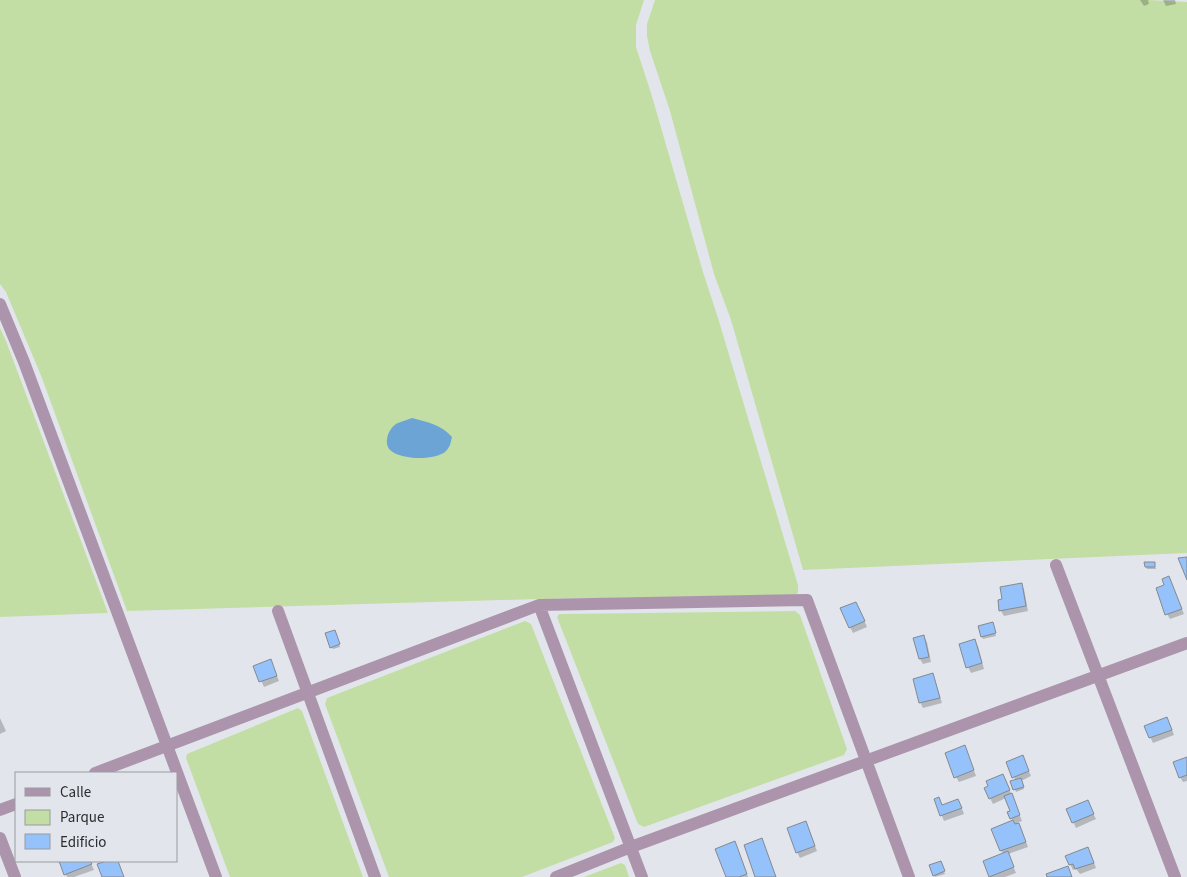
<svg xmlns="http://www.w3.org/2000/svg" width="1187" height="877" viewBox="0 0 1187 877" font-family="'Source Sans 3',sans-serif">
<style>
.green{fill:#c3dea4}
.water{fill:#6ba4d5}
.shadow{fill:#0003}
.building{fill:#96c2fb;stroke:#85898e}
.lines{fill:none;stroke-linecap:round;stroke-linejoin:round}
.minor{stroke:#ac95ac;stroke-width:12}
</style>
<rect width="100%" height="100%" fill="#e2e6ec"/>
<!-- green -->
<path class="green" d="M0,0H644L636,25V47L651,93L703,272L718,318L798,585V591L797,595L539,599L127,611L42,378L6,292L0,284Z
M655,0H1149L1187,2V553L803,570L731,320L714,274L670,111L650,51L647,36V24Z
M0,328L6,341L108,613L0,617Z
M795,611L800,615L847,749L844,755L644,827L638,824L557,617L559,614Z
M525,621L531,624L615,838L613,842L522,877H389L325,704L327,698Z
M298,708L302,711L363,877H230L186,758L187,754Z
M621,863L625,865L629,877H584Z"/>
<!-- water -->
<path class="water" d="M412,418C427,422 442,425 452,437C451,442 450,447 446,451C436,461 400,460 390,450C383,442 389,427 398,423C402,421 408,420 412,418Z"/>
<!-- shadow -->
<path class="shadow" d="M1140,0H1148L1149,4L1144,6Z
M1163,0H1175L1176,4L1166,6Z
M1154,563L1156,569H1147L1146,567Z
M1169,578L1184,614L1170,619L1167,614L1166,586Z
M1021,584L1024,589L1028,611L1004,616L1001,611L1004,600Z
M859,608L867,627L853,633L850,627Z
M993,625L996,636L983,639L982,637Z
M336,633L340,647L333,649L331,647Z
M924,637L927,642L931,662L923,664L920,659L915,639Z
M974,641L978,646L984,669L971,673L968,667Z
M271,661L279,681L264,687L255,667Z
M932,675L935,680L942,703L923,708L920,702Z
M0,718L6,731L0,734Z
M1170,724L1174,735L1153,743L1145,726Z
M967,752L976,776L959,782L956,777Z
M1187,758V781L1183,782L1180,777Z
M1025,762L1031,776L1021,781L1024,789L1016,792L1012,782L1016,781L1014,777Z
M1006,781L1022,821L1017,823L1021,829L1028,847L1008,854L1016,873L1005,877H990L984,861L1003,854L993,830L1013,822L1011,818L1012,812L1006,798L993,804L990,798Z
M935,800L943,807L961,806L964,814L944,821Z
M1090,807L1096,819L1076,828L1068,810Z
M806,822L817,851L800,858L797,852Z
M737,848L748,877H727Z
M1091,854L1096,868L1080,874L1076,869L1073,870L1070,864Z
M60,861H90L94,870L74,877H67Z
M941,864L945,874L935,877L934,875Z"/>
<!-- building -->
<path class="building" d="M1187,557V580L1178,558Z
M1144,562H1155V567H1145Z
M1169,576L1182,609L1165,615L1156,588L1164,585L1162,579Z
M1022,583L1026,606L999,611L998,600L1002,599L1000,587Z
M856,602L865,621L849,628L840,608Z
M993,622L996,633L981,637L978,626Z
M335,630L340,644L330,648L325,633Z
M924,635L929,657L919,659L913,638Z
M975,639L982,663L966,668L959,644Z
M271,659L277,676L259,682L253,666Z
M933,673L940,698L919,703L913,679Z
M1167,717L1172,730L1149,738L1144,726Z
M965,745L974,770L954,778L945,753Z
M1023,755L1029,771L1012,778L1006,762Z
M1187,757V775L1179,778L1173,762Z
M1003,774L1010,790L989,799L984,788L988,786L986,781Z
M1021,778L1024,787L1013,790L1010,781Z
M1012,793L1020,815L1010,819L1007,812L1010,811L1004,796Z
M939,797L942,805L958,799L962,808L940,816L934,799Z
M1088,800L1094,814L1072,823L1066,809Z
M1013,820L1015,824L1019,823L1026,842L1000,851L991,829Z
M806,821L815,846L796,853L787,828Z
M762,838L776,877H755L744,845Z
M735,841L747,874L739,877H726L715,849Z
M1088,847L1094,863L1075,869L1073,864L1069,865L1065,856Z
M1008,851L1014,867L989,877L983,861Z
M59,861H90L92,864L64,875Z
M107,861H118L124,877H102L97,864Z
M941,861L945,871L933,876L929,865Z
M1068,866L1072,877H1047L1046,874Z"/>
<g class="lines">
<!-- minor -->
<path class="minor" d="M0,304L24,362L216,877
M1056,565L1175,877
M539,605L642,877
M278,611L375,877
M95,773L539,605L807,600L909,877
M0,810L16,804
M0,838L15,877
M556,877L631,847L1187,643"/>
</g>
<!-- legend -->
<rect x="15" y="772" width="162" height="90" fill="#e2e6ec" stroke="#989ca0"/>
<rect x="25" y="788" width="25" height="8" fill="#ac95ac" stroke="#989ca0"/>
<text x="60" y="797" font-size="15" fill="#2a2c2e">Calle</text>
<rect x="25" y="810" width="25" height="15" fill="#c3dea4" stroke="#989ca0"/>
<text x="60" y="822" font-size="15" fill="#2a2c2e">Parque</text>
<rect x="25" y="834" width="25" height="15" fill="#96c2fb" stroke="#989ca0"/>
<text x="60" y="847" font-size="15" fill="#2a2c2e">Edificio</text>
</svg>
